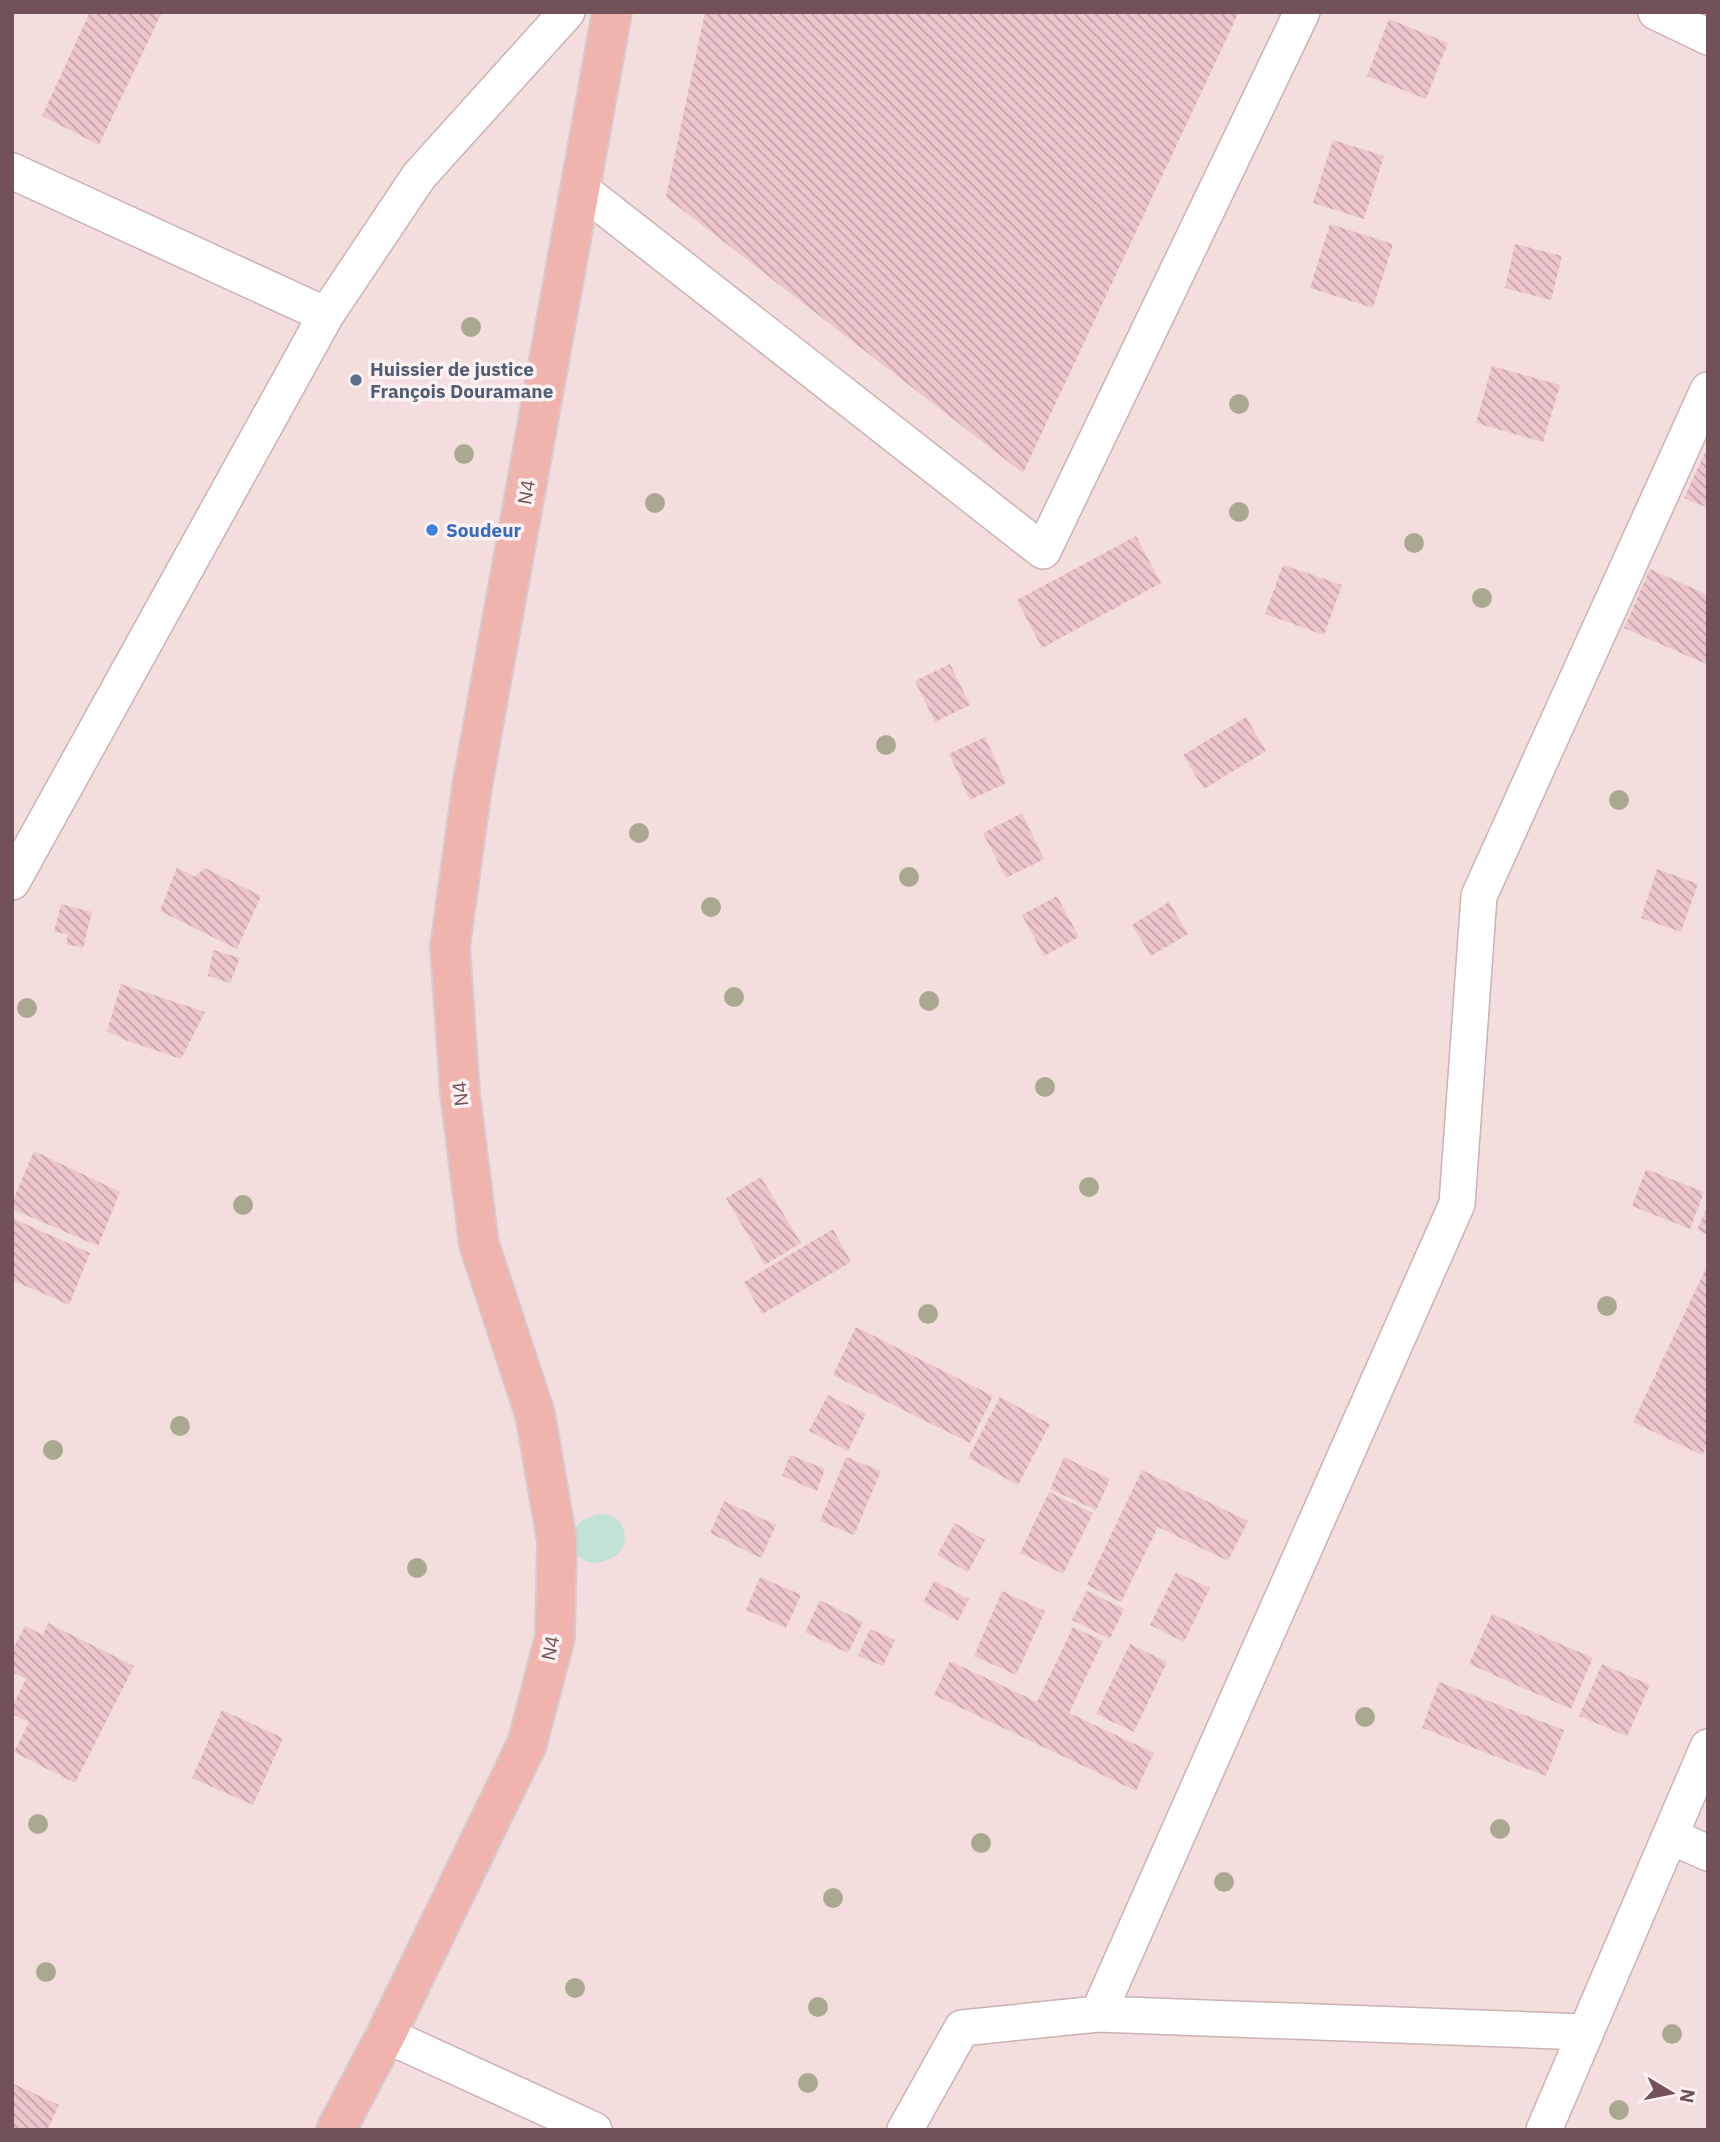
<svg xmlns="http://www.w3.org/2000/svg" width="1720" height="2142" viewBox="0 0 1720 2142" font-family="'IBM Plex Sans',sans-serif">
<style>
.residential{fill:#f3dedd}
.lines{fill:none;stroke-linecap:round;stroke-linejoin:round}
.canal{stroke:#c2e2d5;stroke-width:46}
.building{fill:url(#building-back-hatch)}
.minor-casing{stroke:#cbb2b4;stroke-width:38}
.primary-casing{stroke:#d5cbcd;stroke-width:42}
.minor{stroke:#fff;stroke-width:35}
.primary{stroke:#f0b3ad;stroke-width:38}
.tree{fill:#aaa891}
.service-dot{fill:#5c6f8a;stroke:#fdf2f1;stroke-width:2.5}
.shop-dot{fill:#3f7fe0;stroke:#fdf2f1;stroke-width:2.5}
.labels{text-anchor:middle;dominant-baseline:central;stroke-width:7;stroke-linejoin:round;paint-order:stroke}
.service-label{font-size:19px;font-weight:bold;fill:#4e5e75;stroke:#fdf2f1;text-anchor:start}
.street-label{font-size:19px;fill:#725157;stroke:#fdf2f1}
.shop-label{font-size:19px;font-weight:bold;fill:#366cbe;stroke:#fdf2f1;text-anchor:start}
</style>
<defs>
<pattern id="building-back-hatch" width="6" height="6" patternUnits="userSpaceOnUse" patternTransform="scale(1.75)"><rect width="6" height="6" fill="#ecc6cb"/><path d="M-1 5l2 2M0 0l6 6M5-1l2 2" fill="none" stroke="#c4a3a8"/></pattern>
</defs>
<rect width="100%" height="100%" fill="#faeceb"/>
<!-- residential -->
<path class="residential" d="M12,12H1708V2130H12Z"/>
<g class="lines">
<!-- canal -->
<path class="canal" d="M595,1540L602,1537"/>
</g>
<!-- building -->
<path class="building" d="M90,12H162L99,145L42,116Z
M705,12H1239L1023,473L666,197Z
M1389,19L1448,43L1426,99L1367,76Z
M1333,140L1384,156L1364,219L1313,203Z
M1330,224L1393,244L1373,308L1310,288Z
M1515,244L1562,256L1551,300L1505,288Z
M1492,366L1560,385L1543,442L1476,423Z
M1708,446V508L1684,498Z
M1136,536L1161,583L1042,648L1017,600Z
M1283,565L1342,585L1324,635L1265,614Z
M1650,569L1708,595V665L1624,628Z
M950,664L970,705L935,722L915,681Z
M1246,717L1266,751L1204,789L1183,755Z
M985,737L1006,783L970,800L949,754Z
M1022,813L1044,859L1006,878L983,833Z
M177,867L195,877L205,868L261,896L237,949L160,911Z
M1657,869L1698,884L1681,932L1641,918Z
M1057,896L1079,937L1044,956L1022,915Z
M1169,902L1188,934L1151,956L1132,925Z
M61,904L92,912L83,948L66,944L68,934L54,932Z
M213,950L240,958L230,983L208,976Z
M121,984L205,1012L181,1059L128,1041L107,1031Z
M34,1151L120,1192L98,1246L12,1209V1203Z
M1646,1169L1704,1192L1690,1229L1632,1206Z
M761,1177L801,1243L765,1265L726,1198Z
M1708,1205V1235L1697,1230Z
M12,1218L90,1253L69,1305L12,1280Z
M833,1229L851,1262L762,1314L744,1282Z
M1708,1264V1443L1702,1455L1633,1422Z
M856,1327L993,1396L970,1443L833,1375Z
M828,1395L866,1414L848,1451L809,1431Z
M1000,1397L1050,1424L1018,1485L968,1458Z
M790,1455L825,1469L817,1491L782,1476Z
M846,1457L881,1471L854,1535L820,1521Z
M1064,1457L1110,1479L1096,1510L1050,1489Z
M1142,1470L1248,1521L1228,1561L1158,1527L1121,1602L1087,1585Z
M1049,1492L1093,1513L1063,1574L1020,1553Z
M724,1501L776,1525L761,1558L710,1533Z
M955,1523L985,1540L968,1572L937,1555Z
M1176,1572L1210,1588L1184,1642L1150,1625Z
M760,1577L801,1595L786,1628L746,1610Z
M934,1581L969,1599L958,1621L923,1602Z
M1002,1591L1045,1611L1016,1675L974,1656Z
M1087,1591L1124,1609L1110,1639L1072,1620Z
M820,1600L863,1622L848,1653L805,1632Z
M1492,1614L1593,1658L1571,1709L1469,1664Z
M48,1623L134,1666L75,1783L14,1752L29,1722L12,1714V1707L26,1679L12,1672V1651L25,1626L43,1635Z
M1073,1627L1103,1641L1069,1713L1154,1753L1136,1791L934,1695L950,1661L1037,1702Z
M870,1629L895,1640L883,1666L858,1656Z
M1130,1644L1167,1662L1134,1732L1096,1714Z
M1602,1664L1650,1685L1627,1736L1579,1716Z
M1439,1682L1564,1730L1546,1776L1422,1728Z
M222,1710L283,1738L253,1805L192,1778Z
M12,2083L59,2105L47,2130H12Z"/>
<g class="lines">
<defs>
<path id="minor" d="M1656,12L1708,37
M12,171L326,315
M581,189L1043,551L1302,12
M12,882L326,315L419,176L567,12
M1670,1836L1708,1853
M1098,2014L1457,1204L1479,896L1708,390
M386,2035L594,2130
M905,2130L962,2028L1098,2014L1585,2032
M1544,2130L1708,1747"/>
<path id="primary" d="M336,2130L386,2035L527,1744L555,1637L557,1541L535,1414L479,1244L460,1093L450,947L472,787L612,12"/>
</defs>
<!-- minor casing -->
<use href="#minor" class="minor-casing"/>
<!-- primary casing -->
<use href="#primary" class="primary-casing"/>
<!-- minor -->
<use href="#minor" class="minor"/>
<!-- primary -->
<use href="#primary" class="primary"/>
</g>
<!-- trees -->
<g class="tree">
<circle cx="471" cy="327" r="10"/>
<circle cx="1239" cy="404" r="10"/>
<circle cx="464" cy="454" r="10"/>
<circle cx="655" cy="503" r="10"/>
<circle cx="1239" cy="512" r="10"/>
<circle cx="1414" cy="543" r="10"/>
<circle cx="1482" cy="598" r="10"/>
<circle cx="886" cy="745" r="10"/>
<circle cx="1619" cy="800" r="10"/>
<circle cx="639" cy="833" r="10"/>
<circle cx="909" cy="877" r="10"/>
<circle cx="711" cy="907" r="10"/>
<circle cx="734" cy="997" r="10"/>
<circle cx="929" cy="1001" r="10"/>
<circle cx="27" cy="1008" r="10"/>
<circle cx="1045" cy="1087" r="10"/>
<circle cx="1089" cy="1187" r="10"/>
<circle cx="243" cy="1205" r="10"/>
<circle cx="1607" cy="1306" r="10"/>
<circle cx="928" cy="1314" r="10"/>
<circle cx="180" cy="1426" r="10"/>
<circle cx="53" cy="1450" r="10"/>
<circle cx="417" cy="1568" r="10"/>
<circle cx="1365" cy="1717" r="10"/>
<circle cx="38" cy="1824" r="10"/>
<circle cx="1500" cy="1829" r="10"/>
<circle cx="981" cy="1843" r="10"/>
<circle cx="1224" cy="1882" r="10"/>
<circle cx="833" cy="1898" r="10"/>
<circle cx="46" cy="1972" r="10"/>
<circle cx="575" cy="1988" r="10"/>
<circle cx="818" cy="2007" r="10"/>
<circle cx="1672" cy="2034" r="10"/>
<circle cx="808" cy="2083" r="10"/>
<circle cx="1619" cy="2110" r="10"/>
</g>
<!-- markers -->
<circle class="service-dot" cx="356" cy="380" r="7"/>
<circle class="shop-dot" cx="432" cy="530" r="7"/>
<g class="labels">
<!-- service labels -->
<g class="service-label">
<text x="370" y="369">Huissier de justice<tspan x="370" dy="22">François Douramane</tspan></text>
</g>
<!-- street labels -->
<g class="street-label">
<text transform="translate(526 492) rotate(-80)">N4</text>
<text transform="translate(460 1094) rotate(-96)">N4</text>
<text transform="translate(550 1648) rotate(-78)">N4</text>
</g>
<!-- shop labels -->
<g class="shop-label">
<text x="446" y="530">Soudeur</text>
</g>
</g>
<!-- border -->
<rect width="1720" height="2142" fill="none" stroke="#725157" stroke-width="28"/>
<!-- north arrow -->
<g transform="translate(1671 2093) rotate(100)" stroke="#fdf2f1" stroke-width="5" paint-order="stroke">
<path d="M0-5L12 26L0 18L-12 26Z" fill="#725157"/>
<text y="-10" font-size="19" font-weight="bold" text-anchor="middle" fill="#725157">N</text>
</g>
</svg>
